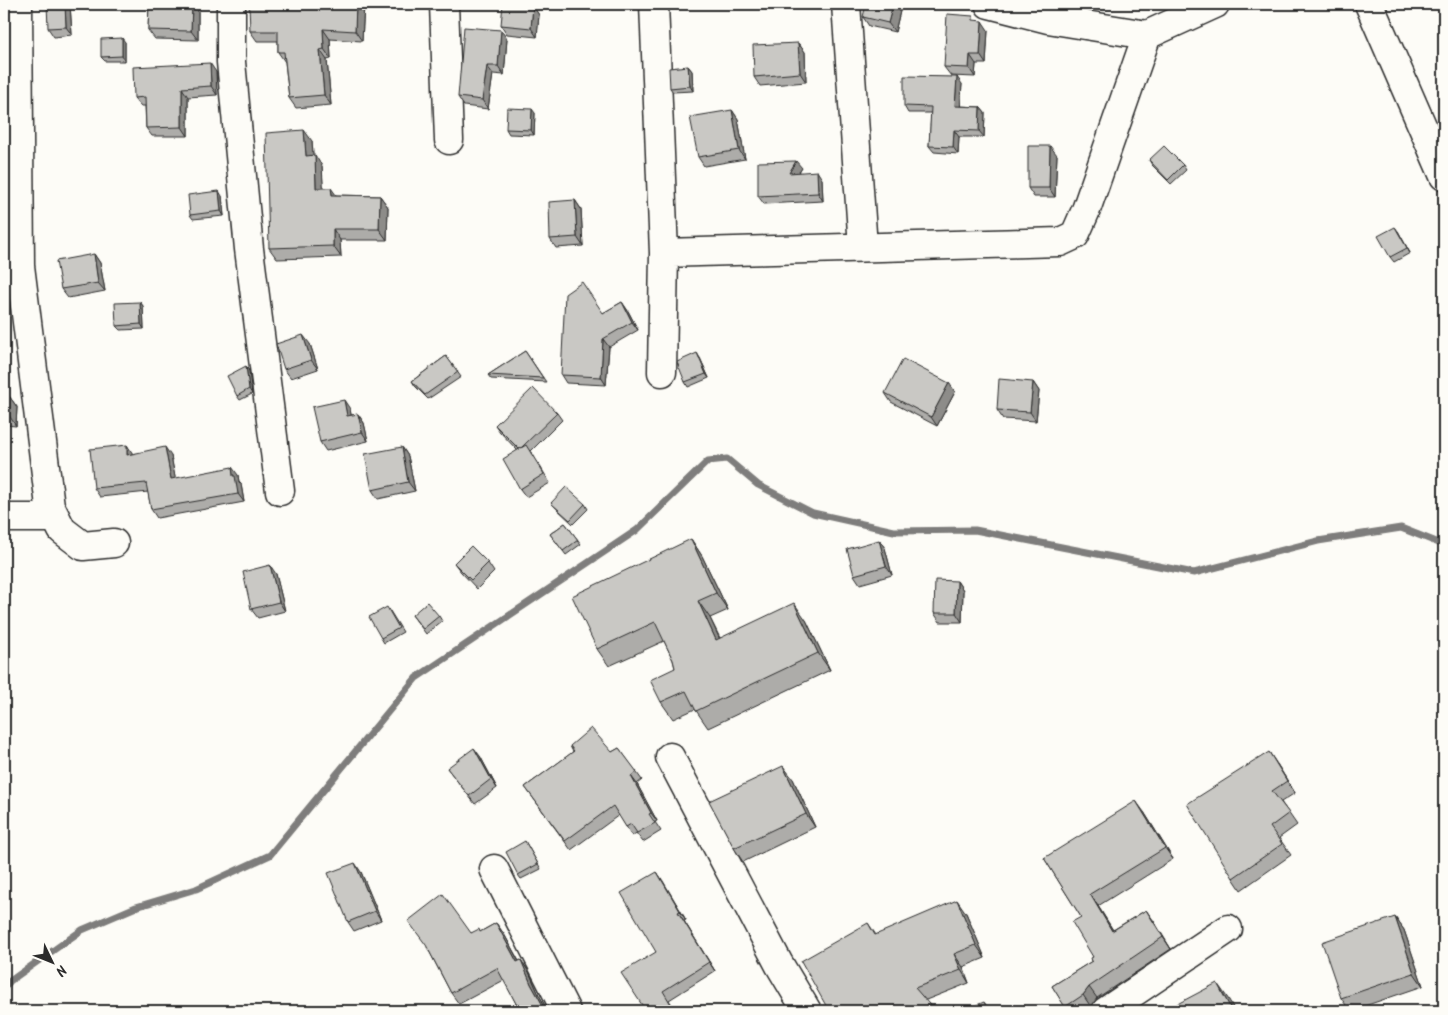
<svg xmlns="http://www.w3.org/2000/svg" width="1448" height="1015" viewBox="0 0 1448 1015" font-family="Kalam,sans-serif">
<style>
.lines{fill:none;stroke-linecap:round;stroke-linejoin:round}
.stream{stroke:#7e7d7b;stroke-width:7}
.minor-casing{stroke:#2b2b2b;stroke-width:31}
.minor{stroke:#fdfcf7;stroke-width:28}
.wall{fill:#adaca9;stroke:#2b2b2b}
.shaded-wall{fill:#8d8c89;stroke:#2b2b2b}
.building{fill:#c9c8c4;stroke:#2b2b2b}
</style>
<rect width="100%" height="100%" fill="#fdfcf7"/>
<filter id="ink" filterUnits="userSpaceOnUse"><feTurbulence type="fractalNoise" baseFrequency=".02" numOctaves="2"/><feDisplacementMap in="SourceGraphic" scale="10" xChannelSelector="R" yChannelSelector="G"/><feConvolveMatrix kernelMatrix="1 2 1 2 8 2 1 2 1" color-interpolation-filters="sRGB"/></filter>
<g filter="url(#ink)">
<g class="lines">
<!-- stream -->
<path class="stream" d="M4,988L10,981L82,930L136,907L196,889L270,855L416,678L637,530L708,461L727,459L758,485L813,513L894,531L975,530L1194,573L1318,541L1401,528L1444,545"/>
<defs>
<path id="minor" d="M18,4L20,266L50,506L62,530L83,546L114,543
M231,4V62L249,249L280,491
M444,4L449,140
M654,4L664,253L662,372
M846,4L863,247
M989,4L1048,19L1147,35L1215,4
M1369,4L1444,176
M664,253L1060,242L1075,235L1086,210L1147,35
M4,518H56
M670,757L779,964L807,1011
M494,869L566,1011
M1106,1011L1228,929"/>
</defs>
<!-- minor casing -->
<use href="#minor" class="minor-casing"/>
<!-- minor -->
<use href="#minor" class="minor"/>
</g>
<!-- wall -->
<path class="wall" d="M70,4L72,35L54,37L48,28Z
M149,4H198V40L155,39L148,30Z
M256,4H367H364L362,41L330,39L331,59L327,60L331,105L296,108L289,98L285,62L278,52V41H257L250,31Z
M533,6L539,15L537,37L507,34L501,25Z
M901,7L895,32L869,26L863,17Z
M976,21L988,30L986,64H976L975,77L951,76L944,67Z
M507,39L504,75L493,74L488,109L464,106L458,97Z
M125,42V61H105L101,57Z
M798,43L805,52L806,82L760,86L754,77Z
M688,66L692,71L693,91L673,92L670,88Z
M216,72L217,95L188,97V136H152L146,128L145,106H141L134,98Z
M962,84L960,106L980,107L985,113L984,137H959L958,154L934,152L929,146L931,113H908L904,106Z
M732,110L738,119L745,159L704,166L698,157Z
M535,113L534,135L509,134L506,129Z
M312,141L313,155L322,166L323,188L336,195L380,196L388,207L387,240H340L341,257L277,259L269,248Z
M1057,155L1055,197H1034L1028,188Z
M1149,160L1183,165L1186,170L1171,184L1152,165Z
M802,168L799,172L822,179L823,201L764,204L758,196Z
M222,196L224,216L193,219L190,215Z
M575,200L581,209L583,246L556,248L550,239Z
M1398,231L1410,253L1394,262L1390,257Z
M94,254L100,263L105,291L68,298L61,289Z
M140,302L143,306L144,329L120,330L116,326Z
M622,302L628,311L638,330L609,347L606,385L566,383L561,375L603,313Z
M310,344L318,369L291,378L284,369Z
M525,351L546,382L491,379L488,375Z
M446,356L461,377L428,399L415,386L412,381Z
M700,358L709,378L688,387L685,382Z
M246,366L249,371L252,394L240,400L237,396Z
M1033,382L1039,391L1036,421L1003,419L997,410Z
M949,383L955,392L937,426L891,402L885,393Z
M4,395L9,396L17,407L16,426L5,425V434H4Z
M350,409L351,415L358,414L364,423L368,441L326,451L320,442Z
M557,413L562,420L531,451L550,483L526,497L520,489L517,450L500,432L495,425Z
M127,445L132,454L171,456L175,478L238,475L239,482L241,484L244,502L157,518L151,509L148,492L100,497L94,488Z
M402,447L408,456L415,491L378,499L372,490Z
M551,503L585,504L588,509L573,524L555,507Z
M565,523L581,544L566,555L550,534Z
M691,539L702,556L728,610L710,618L720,638L806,620L830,670L708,728L695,709L673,719L661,702L675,668L673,660L664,641L609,666L597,649Z
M879,540L885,548L892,575L860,584L854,575Z
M454,563H488L494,572L477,589L461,572Z
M276,574L285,611L258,618L251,609Z
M957,581L963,590L962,622H940L934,613Z
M390,611L403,632L384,643L381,638Z
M412,615L439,616L442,621L426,634Z
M570,746L612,752L619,748L642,780L637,784L657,821L655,822L661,831L643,842L636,833L632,836L619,815L571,850L525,787L573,752Z
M480,756L497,788L475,804L447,768Z
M1277,764L1295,793L1281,802L1297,825L1279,838L1291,855L1241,890L1233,878Z
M793,779L815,827L743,862L734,848Z
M1144,812L1173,859L1098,906L1113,930L1146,910L1171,949L1097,998L1091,1007L1084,1011H1068L1052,986L1092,961L1093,957L1081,917L1044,858Z
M525,841L541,869L521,879L518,875Z
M361,872L381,920L354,931L348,922Z
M657,872L686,920L684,921L715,971L669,1000L676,1011H646L656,952Z
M966,913L985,958L963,967L969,983L926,1000L829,1011L868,923L876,935Z
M1395,917L1404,930L1423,986L1350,1011L1341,998Z
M496,923L504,934L519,961L521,960L529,972L539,995L548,1011H520L504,980L459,1004L451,993L427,947L471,933L480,932Z"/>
<!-- shaded-wall -->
<path class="shaded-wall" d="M65,4H70L72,35L66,27Z
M192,4H198V40L191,31Z
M356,4H364L362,41L355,31Z
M893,4H899L901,7L895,32L888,23Z
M533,6L539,15L537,37L531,28Z
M982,21L988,30L986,64L980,55Z
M323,29L330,39L331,59L324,49Z
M501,30L507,39L504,75L498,66Z
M122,38L125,42V61L122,56Z
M798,43L805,52L806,82L800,73Z
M320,50L327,60L331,105L324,95Z
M970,55L976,64L975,77L969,68Z
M210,63L216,72L217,95L211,86Z
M487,66L493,74L488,109L482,100Z
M688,66L692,71L693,91L690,86Z
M957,77L962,84L960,112L955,106Z
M182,88L188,97V136L182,127Z
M980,107L985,113L984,137L979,131Z
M532,109L535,113L534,135L531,130Z
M732,110L738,119L745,159L739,150Z
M304,130L312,141L314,167L306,156Z
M954,130L959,137L958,154L953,147Z
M1050,146L1057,155L1055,197L1049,188Z
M315,155L322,166L324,199L316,188Z
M796,161L802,168L794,180L789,173Z
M817,171L822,179L823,201L818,193Z
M331,188L339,199L332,195Z
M219,191L222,196L224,216L221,211Z
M380,196L388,207L387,240L379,229Z
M575,200L581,209L583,246L577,237Z
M1395,227L1398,231L1410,253L1407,248Z
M333,229L340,240L341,257L333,246Z
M94,254L100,263L105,291L98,283Z
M140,302L143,306L144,329L141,324Z
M622,302L628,311L638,330L632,322Z
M303,335L310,344L318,369L311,360Z
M603,339L609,347L606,385L601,377Z
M697,353L700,358L709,378L706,374Z
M246,366L249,371L252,394L249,389Z
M1033,382L1039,391L1036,421L1030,412Z
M949,383L955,392L937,426L931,417Z
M9,396L17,407L16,426L8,414Z
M344,400L350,409L353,425L347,416Z
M358,414L364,423L368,441L362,432Z
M4,423L5,425V434L4,433Z
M127,445L133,454L127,455Z
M165,447L171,456L177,487L171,479Z
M402,447L408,456L415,491L408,482Z
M232,467L238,475L239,482L241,484L244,502L238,494L233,476Z
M691,539L702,556L728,610L716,593Z
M879,540L885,548L892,575L886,566Z
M270,565L276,574L285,611L279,602Z
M957,581L963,590L962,622L956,613Z
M698,601L710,618L728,657L716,640Z
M794,603L806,620L830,670L818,653Z
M474,748L480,756L497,788L491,779Z
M1269,752L1277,764L1295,793L1287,781Z
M783,766L793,779L815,827L806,814Z
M631,776L637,784L657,821L651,813Z
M1136,801L1144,812L1173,859L1165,848Z
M355,863L361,872L381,920L375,911Z
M657,872L663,881L686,920L680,911Z
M1090,894L1098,906L1120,942L1112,931Z
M957,900L966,913L985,958L976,945Z
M1146,910L1154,921L1171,949L1163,937Z
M678,912L684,921L715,971L709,962Z
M1395,917L1404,930L1423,986L1414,973Z
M496,923L504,934L525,973L517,962Z
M954,954L963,967L969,983L961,970Z
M521,960L529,972L539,995L548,1011H546L531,984Z
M1217,983L1229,1000L1235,1011H1232Z
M1089,987L1097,998L1091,1007L1083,995Z
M984,1002L990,1011H988Z"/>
<!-- building -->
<path class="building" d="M47,4H65L66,27L48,28Z
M149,4H192L191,31L148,30Z
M249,4H356L355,31L323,29L324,49L320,50L324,95L289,98L284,52H278V31H250Z
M503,4H512L533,6L531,28L501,25Z
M866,4H893L888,23L863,17Z
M947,14L973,16V20L982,21L980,55H970L969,68L944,67Z
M464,27L501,30L498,66H487L482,100L458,97Z
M122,38V56L101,57V39Z
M798,43L800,73L754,77L753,45Z
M210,63L211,86L182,88V127L146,128L145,97L134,98L133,67Z
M688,66L690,86L670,88L669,68Z
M904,76L957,77L955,106L980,107L979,131L954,130L953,147L929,146L931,107L904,106Z
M507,108L532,109L531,130L506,129Z
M732,110L739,150L698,157L690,117Z
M304,130L306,156L315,155L316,188H331L332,195L380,196L379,229H333V246L269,248L266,133Z
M1028,146H1050L1049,188H1028Z
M1164,146L1183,165L1168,180L1149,160Z
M796,161L789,173L817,171L818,193L758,196V162Z
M219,191L221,211L190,215L188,195Z
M575,200L577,237L550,239L549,202Z
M1395,227L1407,248L1390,257L1378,236Z
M94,254L98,283L61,289L56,261Z
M582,282L603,313L622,302L632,322L603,339L601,377L561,375L565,294Z
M140,302L141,324L116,326L115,303Z
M303,335L311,360L284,369L276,344Z
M525,351L543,378L488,375Z
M697,353L706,374L685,382L677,362Z
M446,356L458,372L425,395L412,381Z
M903,359L949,383L931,417L885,393Z
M246,366L249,389L237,396L227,376Z
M999,379L1033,382L1030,412L997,410Z
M533,388L557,413L522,447L519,449L495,425Z
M4,395L9,396L8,414H4Z
M344,400L347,416L358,414L362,432L320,442L312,407Z
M127,445V455L165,447L171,479L232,467L233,476H235L238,494L151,509L146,483L94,488L90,449Z
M526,445L544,474L520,489L503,459Z
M402,447L408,482L372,490L365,454Z
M566,487L585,504L570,520L551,503Z
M565,523L578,540L563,551L550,534Z
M691,539L716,593L698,601L716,640L794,603L818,653L696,711L686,691L661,702L650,680L675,668L673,660L655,622L597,649L572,596Z
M879,540L886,566L854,575L847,549Z
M471,546L488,563L471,580L454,563Z
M270,565L279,602L251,609L243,572Z
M935,580L957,581L956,613H934Z
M427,602L439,616L423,629L412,615Z
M387,607L399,628L381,638L369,617Z
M591,728L612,752L619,748L637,772L631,776L651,813L649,814L655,823L637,833L631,824L626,827L613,806L565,841L525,787L574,751L570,746Z
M474,748L491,779L469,796L447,768Z
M1269,752L1287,781L1272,791L1289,813L1270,827L1282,844L1233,878L1187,804Z
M783,766L806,814L734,848L709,801Z
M1136,801L1165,848L1090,894L1112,931L1146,910L1163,937L1089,987L1083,995L1065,1007L1052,986L1092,961L1091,958L1093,957L1072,922L1081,917L1044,858Z
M525,841L538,864L518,875L506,852Z
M355,863L375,911L348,922L328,873Z
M657,872L680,911L678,912L709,962L663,991L672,1006L662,1011H646L621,973L656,952L621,893Z
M443,894L471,933L479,929L480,932L496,923L517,962L521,960L531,984L546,1011H520L497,968L451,993L426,945L408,921Z
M957,900L976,945L954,954L961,970L915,988L935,1011H829L801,961L868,923L875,935Z
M1395,917L1414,973L1341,998L1322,942Z
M1217,983L1232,1011H1164Z
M984,1002L988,1011H962Z"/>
</g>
<!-- margin -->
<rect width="1448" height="1015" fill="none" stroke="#fdfcf7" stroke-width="20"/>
<rect x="10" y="10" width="1428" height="995" fill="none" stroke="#2b2b2b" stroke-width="2" filter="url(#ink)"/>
<!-- north arrow -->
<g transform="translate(52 962) rotate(133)" stroke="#fdfcf7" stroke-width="4" paint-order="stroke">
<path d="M0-4L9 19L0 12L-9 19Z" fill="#2b2b2b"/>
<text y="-8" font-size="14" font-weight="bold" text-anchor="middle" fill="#2b2b2b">N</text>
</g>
</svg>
